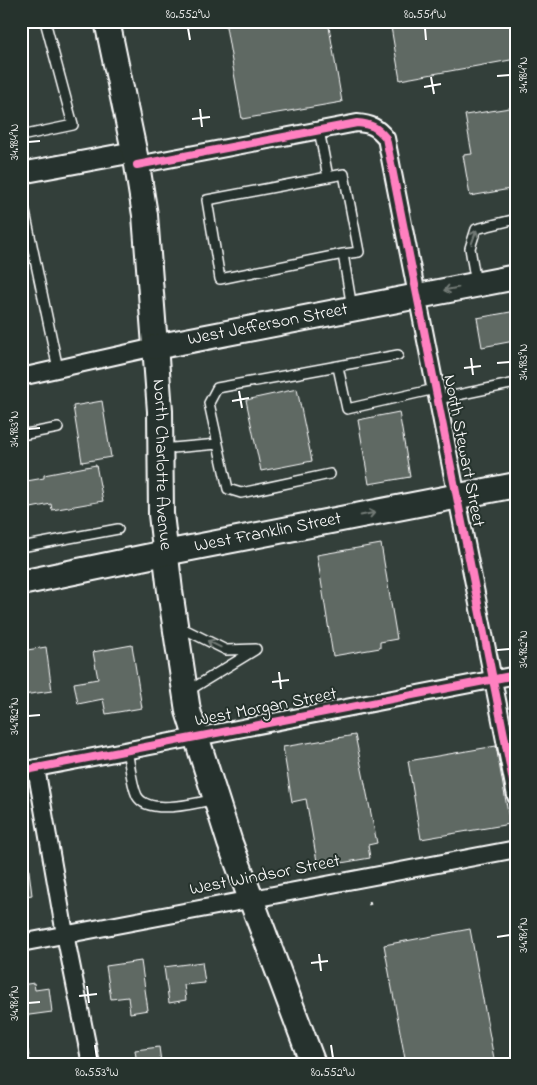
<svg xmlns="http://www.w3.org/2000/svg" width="537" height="1085" viewBox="0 0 537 1085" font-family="'Indie Flower',sans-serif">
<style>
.building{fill:#5f6964;stroke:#fff}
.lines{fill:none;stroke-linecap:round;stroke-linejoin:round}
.service-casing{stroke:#fff;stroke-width:12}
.minor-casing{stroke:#fff;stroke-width:20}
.tertiary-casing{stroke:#fff;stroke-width:24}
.secondary-casing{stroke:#fff;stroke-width:28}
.path{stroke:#fff;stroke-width:3;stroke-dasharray:5 4;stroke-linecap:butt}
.service{stroke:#26332d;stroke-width:9}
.minor{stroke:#26332d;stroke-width:16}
.tertiary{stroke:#26332d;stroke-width:20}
.secondary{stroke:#26332d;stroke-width:24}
.cycleway-casing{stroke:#26332d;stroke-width:11}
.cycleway{stroke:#ff80c0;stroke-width:8}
.oneway{stroke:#727a76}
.ticks{fill:none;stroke:#fff;stroke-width:2}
.labels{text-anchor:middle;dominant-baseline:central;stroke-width:4;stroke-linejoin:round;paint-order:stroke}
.street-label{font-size:18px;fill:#fff;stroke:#26332d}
.neatline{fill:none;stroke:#fff;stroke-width:2}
.ticks-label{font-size:12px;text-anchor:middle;fill:#fff}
</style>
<rect width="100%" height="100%" fill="#333f3a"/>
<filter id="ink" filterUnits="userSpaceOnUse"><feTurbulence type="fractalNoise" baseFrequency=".02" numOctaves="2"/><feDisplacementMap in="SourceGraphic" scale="10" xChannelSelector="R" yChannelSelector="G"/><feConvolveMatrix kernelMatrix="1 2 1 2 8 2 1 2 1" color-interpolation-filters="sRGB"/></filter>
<g filter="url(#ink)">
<!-- building -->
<path class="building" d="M225,21H328L342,102L242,119Z
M390,21H516V59L400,80Z
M516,107V188L470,196L463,155L472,154L465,115Z
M516,311V344H514V341L482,347L477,318Z
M297,389L312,461L261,471L246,400Z
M102,401L111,457L82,462L73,406Z
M399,412L410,477L369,484L358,420Z
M96,465L103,501L52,510L51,504L21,510V482L44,478V475Z
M381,544L397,639L380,642V648L333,656L317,555Z
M516,615V638L512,616Z
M132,645L142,708L106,714L103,699L78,704L74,683L98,679L93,652Z
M46,647L52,691L23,695L21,680V651Z
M21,721L25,744H21Z
M355,735L377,843L368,845L370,858L318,867L306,799L292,802L283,747Z
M496,746L510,824L421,839L408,761Z
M21,847H26L32,895L21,897Z
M470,929L495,1064H406L384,945Z
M141,961L148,1010L130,1013L128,997L111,999L106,966Z
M202,962L205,983L184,985L186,1000L169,1003L164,967Z
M34,983L35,990L49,988L52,1012L22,1016L21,985Z
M159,1047L161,1062L173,1060L174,1064H137L135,1050Z
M28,1050L30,1064H21V1051Z"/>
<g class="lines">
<defs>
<path id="service" d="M319,130L328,177L207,200L220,279L343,254L352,308
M21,136L73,125L45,21
M328,177L344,174L359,252L343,254
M21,193L58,369
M476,284L470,248L476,229L516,219
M338,367L347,409L435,389
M438,399L516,383
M21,435L58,428
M218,444L209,403L217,388L398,355
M161,449L218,444L228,489L241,493L330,474
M21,547L118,529
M178,626L226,650L256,649
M188,691L255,650
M127,750C130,764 131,783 137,796C148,816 198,803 215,799"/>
<path id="minor" d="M137,165L357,123C371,124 377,127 386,138L516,796
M21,377L155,347
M36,768L65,934L91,1064
M21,771L516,675
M21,943L516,849"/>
<path id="tertiary" d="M21,173L134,152"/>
<g id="secondary">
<path id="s1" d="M107,21L137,165L145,215L160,411L161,514L170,591L188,711L230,843L313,1064"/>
<path id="s2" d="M155,347L516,277"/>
<path id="s3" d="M21,583L165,553L516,485"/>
</g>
</defs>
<!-- service casing -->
<use href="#service" class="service-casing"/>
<!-- minor casing -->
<use href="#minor" class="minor-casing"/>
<!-- tertiary casing -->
<use href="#tertiary" class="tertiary-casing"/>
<!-- secondary casing -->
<use href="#secondary" class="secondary-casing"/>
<!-- path -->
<path class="path" d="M369,902L370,905"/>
<!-- service -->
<use href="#service" class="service"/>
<!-- minor -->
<use href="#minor" class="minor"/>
<!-- tertiary -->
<use href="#tertiary" class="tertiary"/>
<!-- secondary -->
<use href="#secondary" class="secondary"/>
<defs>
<path id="cycleway" d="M137,165L357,123C371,124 377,127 386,138L516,796
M21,771L516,675"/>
</defs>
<!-- cycleway casing -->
<use href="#cycleway" class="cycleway-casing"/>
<!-- cycleway -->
<use href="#cycleway" class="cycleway"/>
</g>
<!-- one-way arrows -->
<defs><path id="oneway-shaft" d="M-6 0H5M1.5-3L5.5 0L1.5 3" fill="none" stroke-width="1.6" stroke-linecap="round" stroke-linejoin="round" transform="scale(1.25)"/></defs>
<g class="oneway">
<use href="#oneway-shaft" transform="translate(474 237) rotate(-70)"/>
<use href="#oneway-shaft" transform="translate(451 289) rotate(169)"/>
<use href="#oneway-shaft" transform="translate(368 514) rotate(-11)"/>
<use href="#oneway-shaft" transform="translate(214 644) rotate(-154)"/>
</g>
</g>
<!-- ticks -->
<path class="ticks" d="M188,28L190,40M425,28L426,40M497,76L510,75M431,77L434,94M424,87L441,84M200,109L202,127M192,119L210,117M28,142L40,141M471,358L473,375M497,363L510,362M464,368L481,366M239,391L242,408M232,401L249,398M28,429L40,428M497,650L510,649M279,672L281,689M272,682L289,680M28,716L40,715M497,937L510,935M319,954L321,971M311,963L328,961M87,986L89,1003M79,996L97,994M28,1003L40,1002M95,1045L97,1058M331,1045L333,1058"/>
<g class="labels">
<!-- street labels -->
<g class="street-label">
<text stroke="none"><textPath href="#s2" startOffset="115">West Jefferson Street</textPath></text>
<text transform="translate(463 451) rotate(79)">North Stewart Street</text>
<text stroke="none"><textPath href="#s1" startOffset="448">North Charlotte Avenue</textPath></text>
<text stroke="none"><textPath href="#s3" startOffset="252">West Franklin Street</textPath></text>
<text transform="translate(266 708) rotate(-11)">West Morgan Street</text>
<text transform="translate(265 876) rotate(-11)">West Windsor Street</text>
</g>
</g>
<!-- margin -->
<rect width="537" height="1085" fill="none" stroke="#26332d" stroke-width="55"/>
<rect x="28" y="28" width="482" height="1030" class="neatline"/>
<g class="ticks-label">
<text x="188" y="18">80.552°W</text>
<text x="425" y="18">80.551°W</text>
<text transform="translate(523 75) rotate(-90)" y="4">34.984°N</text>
<text transform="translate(14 142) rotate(-90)" y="4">34.984°N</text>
<text transform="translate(523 362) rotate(-90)" y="4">34.983°N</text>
<text transform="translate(14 429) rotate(-90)" y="4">34.983°N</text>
<text transform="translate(523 649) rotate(-90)" y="4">34.982°N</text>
<text transform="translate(14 716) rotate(-90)" y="4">34.982°N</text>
<text transform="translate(523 935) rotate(-90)" y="4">34.981°N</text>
<text transform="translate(14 1003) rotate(-90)" y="4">34.981°N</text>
<text x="97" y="1076">80.553°W</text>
<text x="333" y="1076">80.552°W</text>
</g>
</svg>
